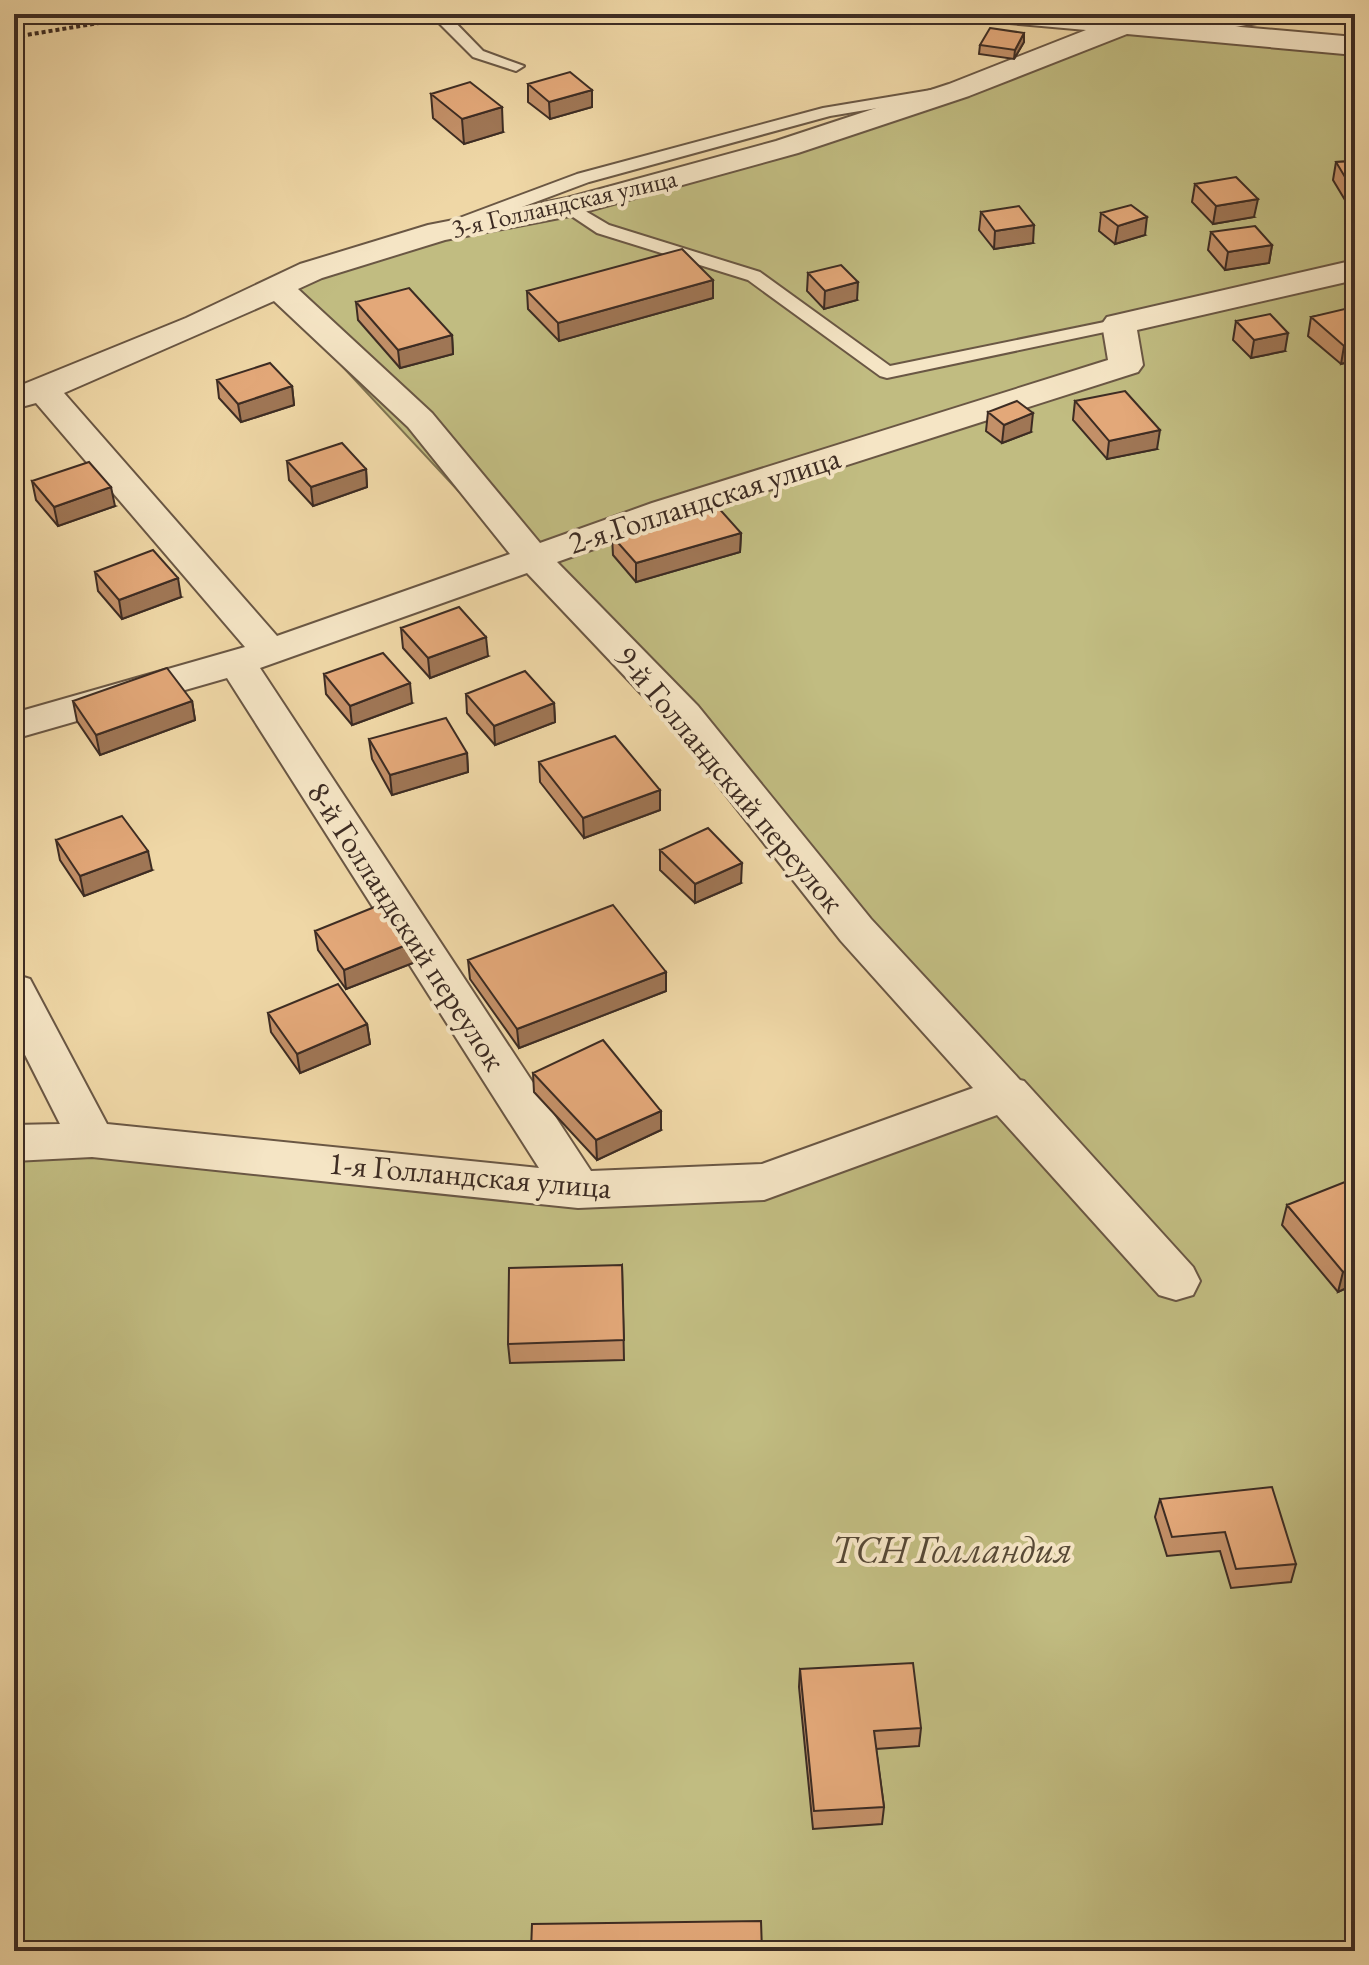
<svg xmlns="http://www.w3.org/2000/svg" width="1369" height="1965" viewBox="0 0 1369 1965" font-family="'EB Garamond',serif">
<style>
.green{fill:#c1bc81;stroke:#7f7452;stroke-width:2}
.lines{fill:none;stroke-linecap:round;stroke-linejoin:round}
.lane-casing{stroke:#6a5744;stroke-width:4}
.street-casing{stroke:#6a5744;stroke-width:4}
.path{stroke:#3d2c23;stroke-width:4;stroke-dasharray:4 3;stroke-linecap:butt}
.lane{fill:#f5e5c5;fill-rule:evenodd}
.street{fill:#f5e5c5;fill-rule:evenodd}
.wall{fill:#c39068;stroke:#3d2c23;stroke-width:2}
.shaded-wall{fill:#9f7655;stroke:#3d2c23;stroke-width:2}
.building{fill:#e3a879;stroke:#3d2c23;stroke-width:2}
.labels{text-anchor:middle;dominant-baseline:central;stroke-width:8;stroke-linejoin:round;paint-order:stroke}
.far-street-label{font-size:26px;fill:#3d2c23;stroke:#f5e5c5}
.street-label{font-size:32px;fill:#3d2c23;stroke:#f5e5c5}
.near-park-label{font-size:38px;font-style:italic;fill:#574936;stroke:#f5e5c5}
</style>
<rect width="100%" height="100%" fill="#efd7a6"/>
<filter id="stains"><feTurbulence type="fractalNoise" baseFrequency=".0025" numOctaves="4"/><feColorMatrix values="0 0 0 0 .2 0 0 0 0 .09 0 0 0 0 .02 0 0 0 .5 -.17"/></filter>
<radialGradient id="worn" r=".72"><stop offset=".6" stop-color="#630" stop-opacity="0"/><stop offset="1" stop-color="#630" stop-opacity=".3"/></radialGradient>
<!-- green -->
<path class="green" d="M1126,29L1355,49V1951H14V1152L769,1188L993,1092L517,554L273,292L442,235L563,212Z"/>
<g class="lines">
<defs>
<path id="lane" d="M430,14H447L483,51L524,66L516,71L473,57Z
M1254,14H1287L1279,19L1186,36L1178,31L1186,26Z
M937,89L943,91V97L830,116L589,182L466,228H454L451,224L454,220L577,174L823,108Z
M570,202L609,225L760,272L890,366L1119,319L1128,324L1119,329L887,378L880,376L748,280L597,233L564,211L562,207Z"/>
<path id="street" d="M984,14H1092L1355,37V55L1127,34L969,96L798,153L570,216L445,240L322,278L298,289L432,413L540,543L652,503L1108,360L1102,324L1107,317L1355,260V280L1137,330L1143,365L1138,372L678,519L557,562L698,706L871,919L1020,1080L1024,1081L1193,1267L1200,1281L1193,1295L1176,1300L1159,1295L997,1115L764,1200L578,1208L92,1157L14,1161V1125L60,1124L14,1033V974L30,979L107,1124L539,1168L227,678L14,739V713L245,647L36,403L14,409V388L186,318L300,264L428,225L567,198L776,141L949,84L1086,30L998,22L988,20ZM274,301L408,427L510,554L277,636L64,393ZM527,573L670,724L841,941L973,1088L762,1164L591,1171L260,668Z"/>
</defs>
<!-- lane casing -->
<use href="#lane" class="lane-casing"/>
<!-- street casing -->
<use href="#street" class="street-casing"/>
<!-- path -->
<path class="path" d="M14,37L117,20L189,14"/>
<!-- lane -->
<use href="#lane" class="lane"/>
<!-- street -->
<use href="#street" class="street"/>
</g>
<!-- wall -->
<path class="wall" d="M1024,33V42L1014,59L979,54L980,45Z
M528,84L592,90V107L550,119L528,102Z
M431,94L503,132L464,144L433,118Z
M1355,161V210H1351L1333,180L1336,162Z
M1195,184L1254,217L1213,224L1192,202Z
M981,212L1033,243L994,249L979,230Z
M1101,213L1145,235L1115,244L1099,231Z
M1211,232L1272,245L1269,263L1225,270L1208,250Z
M808,273L857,300L824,309L807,291Z
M713,280V298L559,341L528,309L527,291Z
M356,302L452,335L453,354L400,368L358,320Z
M1355,309V360L1341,364L1308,336L1311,317Z
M1236,321L1285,351L1251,358L1233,340Z
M217,380L292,386L294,405L241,422L219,398Z
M1075,401L1157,449L1107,459L1073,420Z
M988,412L1031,432L1002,443L986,431Z
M287,461L366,469L367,487L313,506L289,480Z
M32,481L115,506L58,526L36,500Z
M741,533L740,552L636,582L613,555L612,536Z
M95,572L181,597L122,619L98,591Z
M401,628L488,656L430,678L403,648Z
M324,674L412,703L352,725L326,694Z
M466,694L554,703L555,722L495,745L467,713Z
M73,701H192L195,720L100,755L77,721Z
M369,739L467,753L468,772L392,795L372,759Z
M539,762L660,790V810L584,838L540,782Z
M56,840L152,870L84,896L60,860Z
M660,850L741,883L695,903L660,870Z
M315,931L418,961L346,989L318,950Z
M468,960L666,972V991L519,1048L470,979Z
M268,1013L367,1024L370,1044L300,1073L271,1032Z
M533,1073L661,1130L597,1160L534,1092Z
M1287,1205L1355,1284L1338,1292L1282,1225Z
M622,1265L624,1360L510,1363L508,1344Z
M1160,1499L1296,1564L1291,1582L1231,1588L1220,1551L1167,1556L1155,1517Z
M800,1669L921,1728L919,1746L876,1749L884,1807L882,1824L813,1829L799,1687Z"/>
<!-- shaded-wall -->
<path class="shaded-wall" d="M1024,33V42L1014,59L1015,50Z
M592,90V107L550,119L549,102Z
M502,107L503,132L464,144L462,119Z
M1258,199L1254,217L1213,224L1216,206Z
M1147,217L1145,235L1115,244L1118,226Z
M1034,225L1033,243L994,249L995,231Z
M1272,245L1269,263L1225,270L1228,252Z
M713,280V298L559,341L558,323Z
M858,282L857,300L824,309L825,291Z
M1288,333L1285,351L1251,358L1254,340Z
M452,335L453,354L400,368L398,350Z
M1355,343V360L1341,364L1344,346Z
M292,386L294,405L241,422L238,404Z
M1033,413L1031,432L1002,443L1004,425Z
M1160,430L1157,449L1107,459L1109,441Z
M366,469L367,487L313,506L311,487Z
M111,487L115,506L58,526L54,507Z
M741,533L740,552L636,582V563Z
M178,578L181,597L122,619L119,600Z
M486,637L488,656L430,678L428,658Z
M410,683L412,703L352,725L350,706Z
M192,701L195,720L100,755L96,735Z
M554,703L555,722L495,745L494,726Z
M467,753L468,772L392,795L390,775Z
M660,790V810L584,838L583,818Z
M148,851L152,870L84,896L80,876Z
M742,863L741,883L695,903V884Z
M416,941L418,961L346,989L344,970Z
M666,972V991L519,1048L517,1029Z
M367,1024L370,1044L300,1073L297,1054Z
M661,1111V1130L597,1160L596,1140Z
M1355,1268V1284L1338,1292L1343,1272Z"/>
<!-- building -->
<path class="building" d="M990,28L1024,33L1015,50L980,45Z
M570,72L592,90L549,102L528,84Z
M470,82L502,107L462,119L431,94Z
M1355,161V192H1354L1336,162Z
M1236,177L1258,199L1216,206L1195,184Z
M1131,205L1147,217L1118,226L1101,213Z
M1019,206L1034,225L995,231L981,212Z
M1255,226L1272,245L1228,252L1211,232Z
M682,249L713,280L558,323L527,291Z
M841,265L858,282L825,291L808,273Z
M409,288L452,335L398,350L356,302Z
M1353,307L1355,309V343L1344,346L1311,317Z
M1270,314L1288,333L1254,340L1236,321Z
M270,363L292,386L238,404L217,380Z
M1125,391L1160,430L1109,441L1075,401Z
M1017,401L1033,413L1004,425L988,412Z
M342,443L366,469L311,487L287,461Z
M89,462L111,487L54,507L32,481Z
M715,504L741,533L636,563L612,536Z
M153,550L178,578L119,600L95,572Z
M459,607L486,637L428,658L401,628Z
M383,653L410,683L350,706L324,674Z
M167,668L192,701L96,735L73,701Z
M525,671L554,703L494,726L466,694Z
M446,718L467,753L390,775L369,739Z
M615,736L660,790L583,818L539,762Z
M122,816L148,851L80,876L56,840Z
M708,828L742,863L695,884L660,850Z
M382,904L416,941L344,970L315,931Z
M613,905L666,972L517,1029L468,960Z
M338,984L367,1024L297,1054L268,1013Z
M603,1040L661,1111L596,1140L533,1073Z
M1355,1178V1268L1343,1272L1287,1205Z
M622,1265L624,1340L508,1344L509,1268Z
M1272,1487L1296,1564L1236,1569L1225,1532L1172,1537L1160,1499Z
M913,1663L921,1728L874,1731L884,1807L814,1811L800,1669Z
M761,1921L762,1951H531L532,1924Z"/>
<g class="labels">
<!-- far-street labels -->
<g class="far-street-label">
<text transform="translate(564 203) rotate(-13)">3-я Голландская улица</text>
</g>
<!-- street labels -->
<g class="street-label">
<text transform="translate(704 500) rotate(-18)">2-я Голландская улица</text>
<text transform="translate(730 779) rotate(50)">9-й Голландский переулок</text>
<text transform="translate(407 926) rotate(57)">8-й Голландский переулок</text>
<text transform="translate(470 1175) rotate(5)">1-я Голландская улица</text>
</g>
<!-- near-park labels -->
<g class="near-park-label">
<text x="952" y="1548">ТСН Голландия</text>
</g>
</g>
<!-- margin -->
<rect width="1369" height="1965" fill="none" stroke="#efd7a6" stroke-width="48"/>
<rect x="16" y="16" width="1337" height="1933" fill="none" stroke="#3d2c23" stroke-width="4"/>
<rect x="24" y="24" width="1321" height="1917" fill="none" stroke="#3d2c23" stroke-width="2"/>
<rect width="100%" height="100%" filter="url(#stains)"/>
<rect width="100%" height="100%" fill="url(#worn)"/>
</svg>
